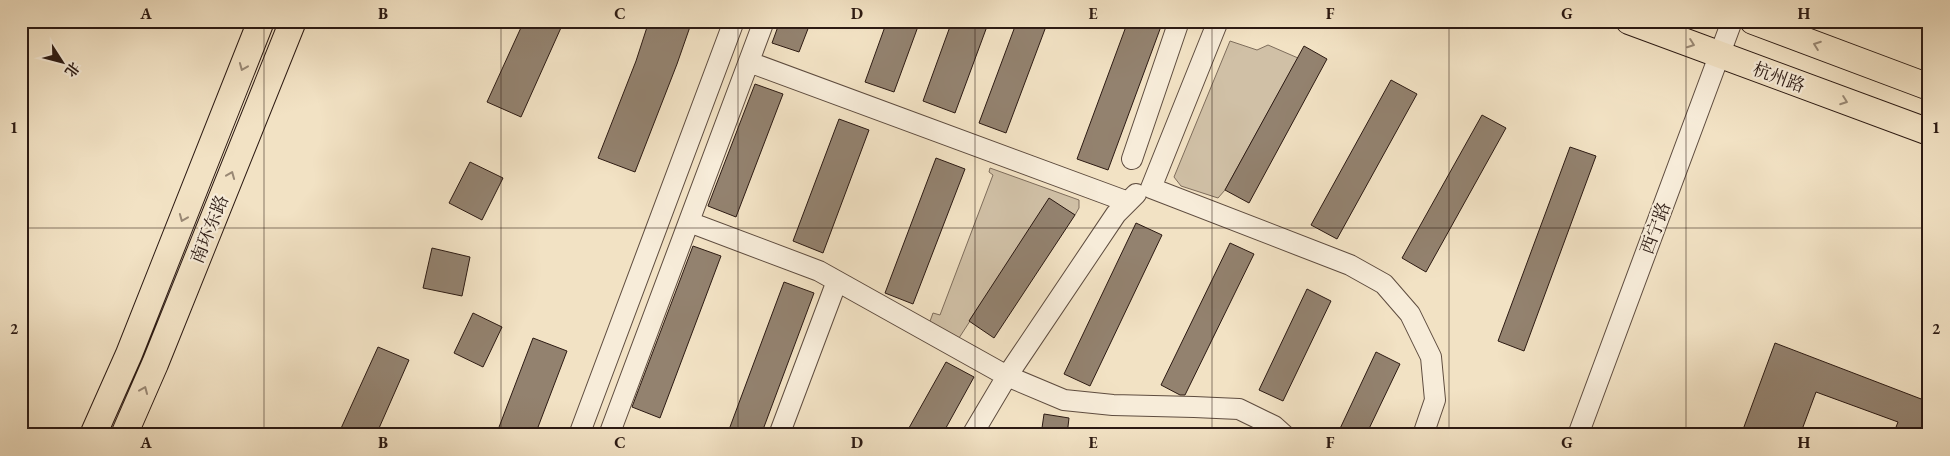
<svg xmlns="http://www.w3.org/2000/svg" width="1950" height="456" viewBox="0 0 1950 456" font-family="'EB Garamond','Noto Serif SC',serif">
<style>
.green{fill:#d0c0a6;stroke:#7e6d5c}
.building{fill:#93826f;stroke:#2c1a13}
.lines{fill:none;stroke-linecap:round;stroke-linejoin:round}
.minor-casing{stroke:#5e4c3f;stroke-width:22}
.major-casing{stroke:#2c1a13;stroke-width:28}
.minor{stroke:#f7ecd9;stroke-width:20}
.major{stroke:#f2e2c4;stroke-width:26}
.oneway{stroke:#998874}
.grid{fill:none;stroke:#2c1a13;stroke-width:1;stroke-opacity:0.55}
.labels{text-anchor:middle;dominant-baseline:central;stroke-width:4.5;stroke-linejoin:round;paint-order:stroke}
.street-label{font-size:18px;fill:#2c1a13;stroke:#f7ecd9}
.neatline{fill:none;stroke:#2c1a13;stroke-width:2}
.grid-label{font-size:16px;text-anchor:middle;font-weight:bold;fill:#2c1a13}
</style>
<rect width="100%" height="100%" fill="#f2e2c4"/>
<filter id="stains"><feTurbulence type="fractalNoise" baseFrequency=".004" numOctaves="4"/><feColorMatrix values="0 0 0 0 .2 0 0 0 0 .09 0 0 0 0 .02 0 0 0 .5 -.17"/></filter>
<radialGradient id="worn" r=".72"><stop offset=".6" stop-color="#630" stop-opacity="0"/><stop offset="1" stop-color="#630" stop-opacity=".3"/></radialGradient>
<!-- green -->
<path class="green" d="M1230,41L1257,50L1268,45L1298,58L1225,190L1218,198L1181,186L1174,177Z
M990,168L1079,200V208L1075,215L1049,199L959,338L929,324L933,313L940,315L993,175L989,172Z"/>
<!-- building -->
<path class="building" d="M524,21H564L521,117L487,102Z
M649,21H692L677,64L635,172L598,158L636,61Z
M780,21H811L799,52L772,43Z
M887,21H920L894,92L865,82Z
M952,21H989L955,113L923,101Z
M1017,21H1048L1006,133L979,123Z
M1128,21H1163L1108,170L1077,159Z
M1304,46L1327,59L1249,203L1225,190Z
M1391,80L1417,94L1337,239L1311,225Z
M755,84L783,94L736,217L708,206Z
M1482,115L1506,128L1426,272L1402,258Z
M839,119L869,130L823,253L793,241Z
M1570,147L1596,156L1524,351L1498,341Z
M936,158L965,169L913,304L885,293Z
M470,162L503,178L482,220L449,203Z
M1049,198L1075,215L994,338L969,321Z
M1136,223L1162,235L1090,386L1064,374Z
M1230,243L1254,254L1185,395H1180L1161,385Z
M693,246L721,256L660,418L632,407Z
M432,248L470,257L462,296L423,288Z
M784,282L814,293L761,435H727Z
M1307,289L1331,301L1283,401L1259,390Z
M473,313L502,327L483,367L454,353Z
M533,338L567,351L535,435H496Z
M1775,343L1929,402V426L1926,435H1893L1898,422L1816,392L1800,435H1741Z
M378,347L409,360L376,435H338Z
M1376,352L1400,364L1366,435H1337Z
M946,362L974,377L942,435H905Z
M1044,414L1069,418L1067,435H1041Z"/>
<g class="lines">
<defs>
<path id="minor" d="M1218,21L1151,188L1350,265L1384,284L1410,314L1431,357L1435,400L1423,435
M749,62L1128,202
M1132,159L1179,21
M689,222L819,271L1007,376L1064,400L1113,405L1194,407L1239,409L1274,426L1284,435
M579,435L734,21
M609,435L764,21
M779,435L837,281
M972,435L1007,376L1116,214L1136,194
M1578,435L1732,21"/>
<path id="major" d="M1629,21L1929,132
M1753,21L1929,87
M93,435L129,354L261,21
M124,435L155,364L293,21"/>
</defs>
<!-- minor casing -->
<use href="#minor" class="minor-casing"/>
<!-- major casing -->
<use href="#major" class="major-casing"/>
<!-- minor -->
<use href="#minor" class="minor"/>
<!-- major -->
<use href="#major" class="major"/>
</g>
<!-- one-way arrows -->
<defs><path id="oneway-chevron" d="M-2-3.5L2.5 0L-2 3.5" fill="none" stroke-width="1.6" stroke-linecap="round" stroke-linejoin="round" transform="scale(1.25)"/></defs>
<g class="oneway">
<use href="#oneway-chevron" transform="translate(1691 44) rotate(20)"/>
<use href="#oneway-chevron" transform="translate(1817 45) rotate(-160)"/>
<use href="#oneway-chevron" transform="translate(243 67) rotate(112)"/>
<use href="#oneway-chevron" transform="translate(1844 101) rotate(20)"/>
<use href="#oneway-chevron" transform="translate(231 175) rotate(-68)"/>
<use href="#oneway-chevron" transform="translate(183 218) rotate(112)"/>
<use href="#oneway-chevron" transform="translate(144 390) rotate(-67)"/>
</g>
<!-- grid -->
<path class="grid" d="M264,21V435M501,21V435M738,21V435M975,21V435M1212,21V435M1449,21V435M1686,21V435M21,228H1929"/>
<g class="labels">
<!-- street labels -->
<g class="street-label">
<text transform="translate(1779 77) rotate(20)">杭州路</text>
<text transform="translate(1655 228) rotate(-70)">西宁路</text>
<text transform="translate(209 229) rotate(-68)">南环东路</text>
</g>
</g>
<!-- margin -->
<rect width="1950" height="456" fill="none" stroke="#f2e2c4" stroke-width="55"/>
<!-- north arrow -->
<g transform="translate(62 62) rotate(126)" stroke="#f7ecd9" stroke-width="4" paint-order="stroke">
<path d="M0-4L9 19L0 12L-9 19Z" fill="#2c1a13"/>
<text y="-8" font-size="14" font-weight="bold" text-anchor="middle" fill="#2c1a13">北</text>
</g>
<rect x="28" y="28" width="1894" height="400" class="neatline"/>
<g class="grid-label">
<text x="146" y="19">A</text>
<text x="383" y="19">B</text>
<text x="620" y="19">C</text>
<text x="857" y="19">D</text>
<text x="1093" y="19">E</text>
<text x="1330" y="19">F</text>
<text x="1567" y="19">G</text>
<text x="1804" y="19">H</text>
<text x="14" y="133">1</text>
<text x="1936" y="133">1</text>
<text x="14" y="334">2</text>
<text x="1936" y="334">2</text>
<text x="146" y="448">A</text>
<text x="383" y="448">B</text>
<text x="620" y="448">C</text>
<text x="857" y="448">D</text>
<text x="1093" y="448">E</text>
<text x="1330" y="448">F</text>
<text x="1567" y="448">G</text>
<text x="1804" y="448">H</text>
</g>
<rect width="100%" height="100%" filter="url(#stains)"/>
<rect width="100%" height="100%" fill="url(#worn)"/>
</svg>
